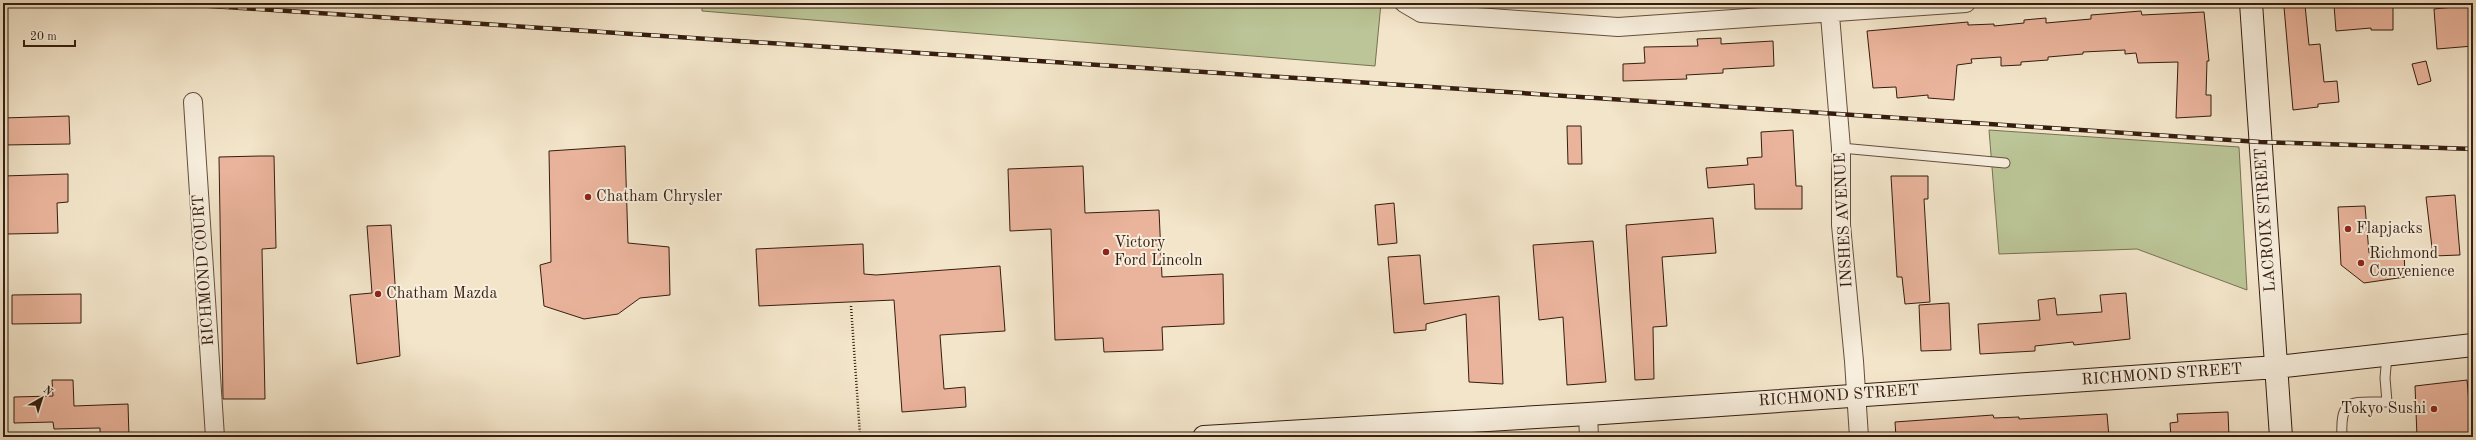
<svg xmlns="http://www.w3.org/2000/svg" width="2476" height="440" viewBox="0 0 2476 440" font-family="'Old Standard TT',serif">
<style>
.green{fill:#bbc597;stroke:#787152}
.building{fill:#eab49c;stroke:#351d0e}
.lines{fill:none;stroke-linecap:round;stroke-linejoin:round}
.service-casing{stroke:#644f3d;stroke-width:11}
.minor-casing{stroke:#644f3d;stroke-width:20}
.secondary-casing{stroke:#351d0e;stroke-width:24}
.path{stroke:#351d0e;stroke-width:2.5;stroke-dasharray:1 2;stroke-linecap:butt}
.service{stroke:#f7eedd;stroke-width:9}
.minor{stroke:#f7eedd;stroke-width:18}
.secondary{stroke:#f7eedd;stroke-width:22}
.rail-casing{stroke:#351d0e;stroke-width:4.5}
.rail{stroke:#f7eedd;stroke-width:3;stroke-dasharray:9;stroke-linecap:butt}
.poi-dot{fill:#8f2418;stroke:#f7eedd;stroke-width:1.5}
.labels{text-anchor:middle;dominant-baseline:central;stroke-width:4;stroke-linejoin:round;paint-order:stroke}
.poi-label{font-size:16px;fill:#351d0e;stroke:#f7eedd;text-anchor:start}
.street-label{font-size:16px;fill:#351d0e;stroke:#f7eedd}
</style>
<rect width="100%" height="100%" fill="#f3e5ca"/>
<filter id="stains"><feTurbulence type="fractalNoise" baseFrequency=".005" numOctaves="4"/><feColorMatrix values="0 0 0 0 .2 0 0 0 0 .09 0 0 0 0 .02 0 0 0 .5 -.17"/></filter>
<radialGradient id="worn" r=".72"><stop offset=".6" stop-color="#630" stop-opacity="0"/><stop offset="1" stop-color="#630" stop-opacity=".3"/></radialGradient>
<!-- green -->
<path class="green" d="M702,3H1381L1375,66L702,11Z
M1989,130L2239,147L2247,290L2137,249L1999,254Z"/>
<!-- building -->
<path class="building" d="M2353,3H2383V6H2393V30H2371V28L2336,31L2334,5Z
M2305,5L2309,45L2320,44L2324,82L2337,81L2339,102L2318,104V107L2293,110L2284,7Z
M2473,5V46L2437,49L2434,9Z
M2141,11L2142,15L2204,12L2209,61H2207L2206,95H2211V116L2176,118L2178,62L2138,63L2136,53L2125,54V50L2083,52V54L2048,57V60L2021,62V65L2001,66V57L1971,59L1972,63L1957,65L1954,100L1928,98V95L1897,98L1896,87L1873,88L1867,31L1968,22V25L1994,24V26L2024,23V20L2046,18V23L2091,19V15Z
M1721,38V44L1773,41L1774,66L1723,69V73L1686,75L1687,79L1623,81V64L1645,63L1644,47L1698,46L1697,39Z
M2426,61L2431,81L2418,85L2412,64Z
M69,116L70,144L3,145V118Z
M1567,126H1581L1582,164H1568Z
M1793,130L1796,186H1802V209H1755L1754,184L1708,188L1706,168L1748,165L1747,158L1762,157L1761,132Z
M625,146L628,243L669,247L670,295L640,298L618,314L584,319L544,306L540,265L551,262L549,151Z
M260,156H274L276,248L262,249L265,399H223L219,157Z
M1083,166L1085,213L1159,210L1162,277L1223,274L1224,324L1162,327L1163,350L1104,352L1103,338L1055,340L1051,229L1010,231L1008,169Z
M68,174V202L57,203L58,233L6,234L3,176Z
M1891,176H1928V199H1924L1930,302L1905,304L1902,277H1897Z
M2455,195L2460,255L2433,256L2426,197Z
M1394,203L1397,243L1378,245L1375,205Z
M2365,206L2369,253L2404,250L2405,277L2364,283L2341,265L2338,207Z
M1713,218L1716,253L1662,257L1667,326L1653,327L1654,379L1635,380L1626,225Z
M391,225L400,356L357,364L350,295L372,293L367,226Z
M1593,241L1606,382L1567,385L1563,317L1539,320L1533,245Z
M863,244L864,274L876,275L1000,266L1005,331L940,335L944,389L965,387L966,407L902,412L894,300L759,306L756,249Z
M1420,255L1424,304L1499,296L1503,384L1469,382L1466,314L1426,324V330L1394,333L1388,257Z
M2126,293L2130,339L2074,345L2073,342L2035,346V351L1980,354L1978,324L2040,320L2038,300L2055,298L2057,315L2102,312L2100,295Z
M81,294V323L12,324V295Z
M1949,303L1951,350L1921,351L1919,305Z
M52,380H73L74,406L128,404L129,437H100V428L54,429L53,422L14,423V397L53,396Z
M2467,380L2472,437H2417L2415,386Z
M2228,412L2229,437H2171L2170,423L2178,422L2177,414Z
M2107,414L2109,437H1896L1895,422L1993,415L1994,418L2019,417V419Z"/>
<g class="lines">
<defs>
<path id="service" d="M1841,148L2005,163
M2342,437C2340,396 2352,403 2387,402L2385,378L2387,355"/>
<path id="minor" d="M1404,3L1421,13L1618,27L1966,3
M1829,3L1841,148V225L1854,361L1859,437
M193,102L215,437
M1588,414L1589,437"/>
<path id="secondary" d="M2251,3L2281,437
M1204,437L1588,414L2277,367L2473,345"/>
</defs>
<!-- service casing -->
<use href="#service" class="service-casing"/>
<!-- minor casing -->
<use href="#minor" class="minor-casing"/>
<!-- secondary casing -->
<use href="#secondary" class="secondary-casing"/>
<!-- path -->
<path class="path" d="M851,306L860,435"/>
<!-- service -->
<use href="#service" class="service"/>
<!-- minor -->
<use href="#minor" class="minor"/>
<!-- secondary -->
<use href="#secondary" class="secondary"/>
<defs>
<path id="rail" d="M166,3L2260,142L2473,149"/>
</defs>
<!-- rail casing -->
<use href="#rail" class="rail-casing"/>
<!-- rail -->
<use href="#rail" class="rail"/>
</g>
<!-- markers -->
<g class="poi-dot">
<circle cx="588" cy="197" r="4"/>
<circle cx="2348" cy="229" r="4"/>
<circle cx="1106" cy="252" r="4"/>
<circle cx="2361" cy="263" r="4"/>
<circle cx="378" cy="294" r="4"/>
<circle cx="2434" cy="409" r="4"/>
</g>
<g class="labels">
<!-- poi labels -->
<g class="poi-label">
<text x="596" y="197">Chatham Chrysler</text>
<text x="2356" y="229">Flapjacks</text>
<text x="1114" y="243">Victory<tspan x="1114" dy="18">Ford Lincoln</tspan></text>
<text x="2369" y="254">Richmond<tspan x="2369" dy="18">Convenience</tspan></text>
<text x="386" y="294">Chatham Mazda</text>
<text x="2426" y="409" text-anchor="end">Tokyo Sushi</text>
</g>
<!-- street labels -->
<g class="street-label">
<text transform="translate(1844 220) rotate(-93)">INSHES AVENUE</text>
<text transform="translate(2266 220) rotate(-94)">LACROIX STREET</text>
<text transform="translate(204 270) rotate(-94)">RICHMOND COURT</text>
<text transform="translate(2162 375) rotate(-4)">RICHMOND STREET</text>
<text transform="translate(1839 396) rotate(-4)">RICHMOND STREET</text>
</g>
</g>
<!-- margin -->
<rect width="2476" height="440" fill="none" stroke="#f3e5ca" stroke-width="16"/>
<rect x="4" y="4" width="2468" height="432" fill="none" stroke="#351d0e" stroke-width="2"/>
<rect x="8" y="8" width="2460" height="424" fill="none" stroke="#351d0e"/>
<!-- north arrow -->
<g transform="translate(42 398) rotate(39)" stroke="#f7eedd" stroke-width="3" paint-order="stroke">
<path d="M0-3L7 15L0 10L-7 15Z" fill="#351d0e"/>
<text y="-6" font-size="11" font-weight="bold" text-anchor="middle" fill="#351d0e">N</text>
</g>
<!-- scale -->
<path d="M24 40v6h51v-6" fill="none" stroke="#351d0e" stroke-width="2"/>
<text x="30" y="40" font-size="12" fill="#351d0e" stroke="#f7eedd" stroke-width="3" paint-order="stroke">20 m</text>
<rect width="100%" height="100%" filter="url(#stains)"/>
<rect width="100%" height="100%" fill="url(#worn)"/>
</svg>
